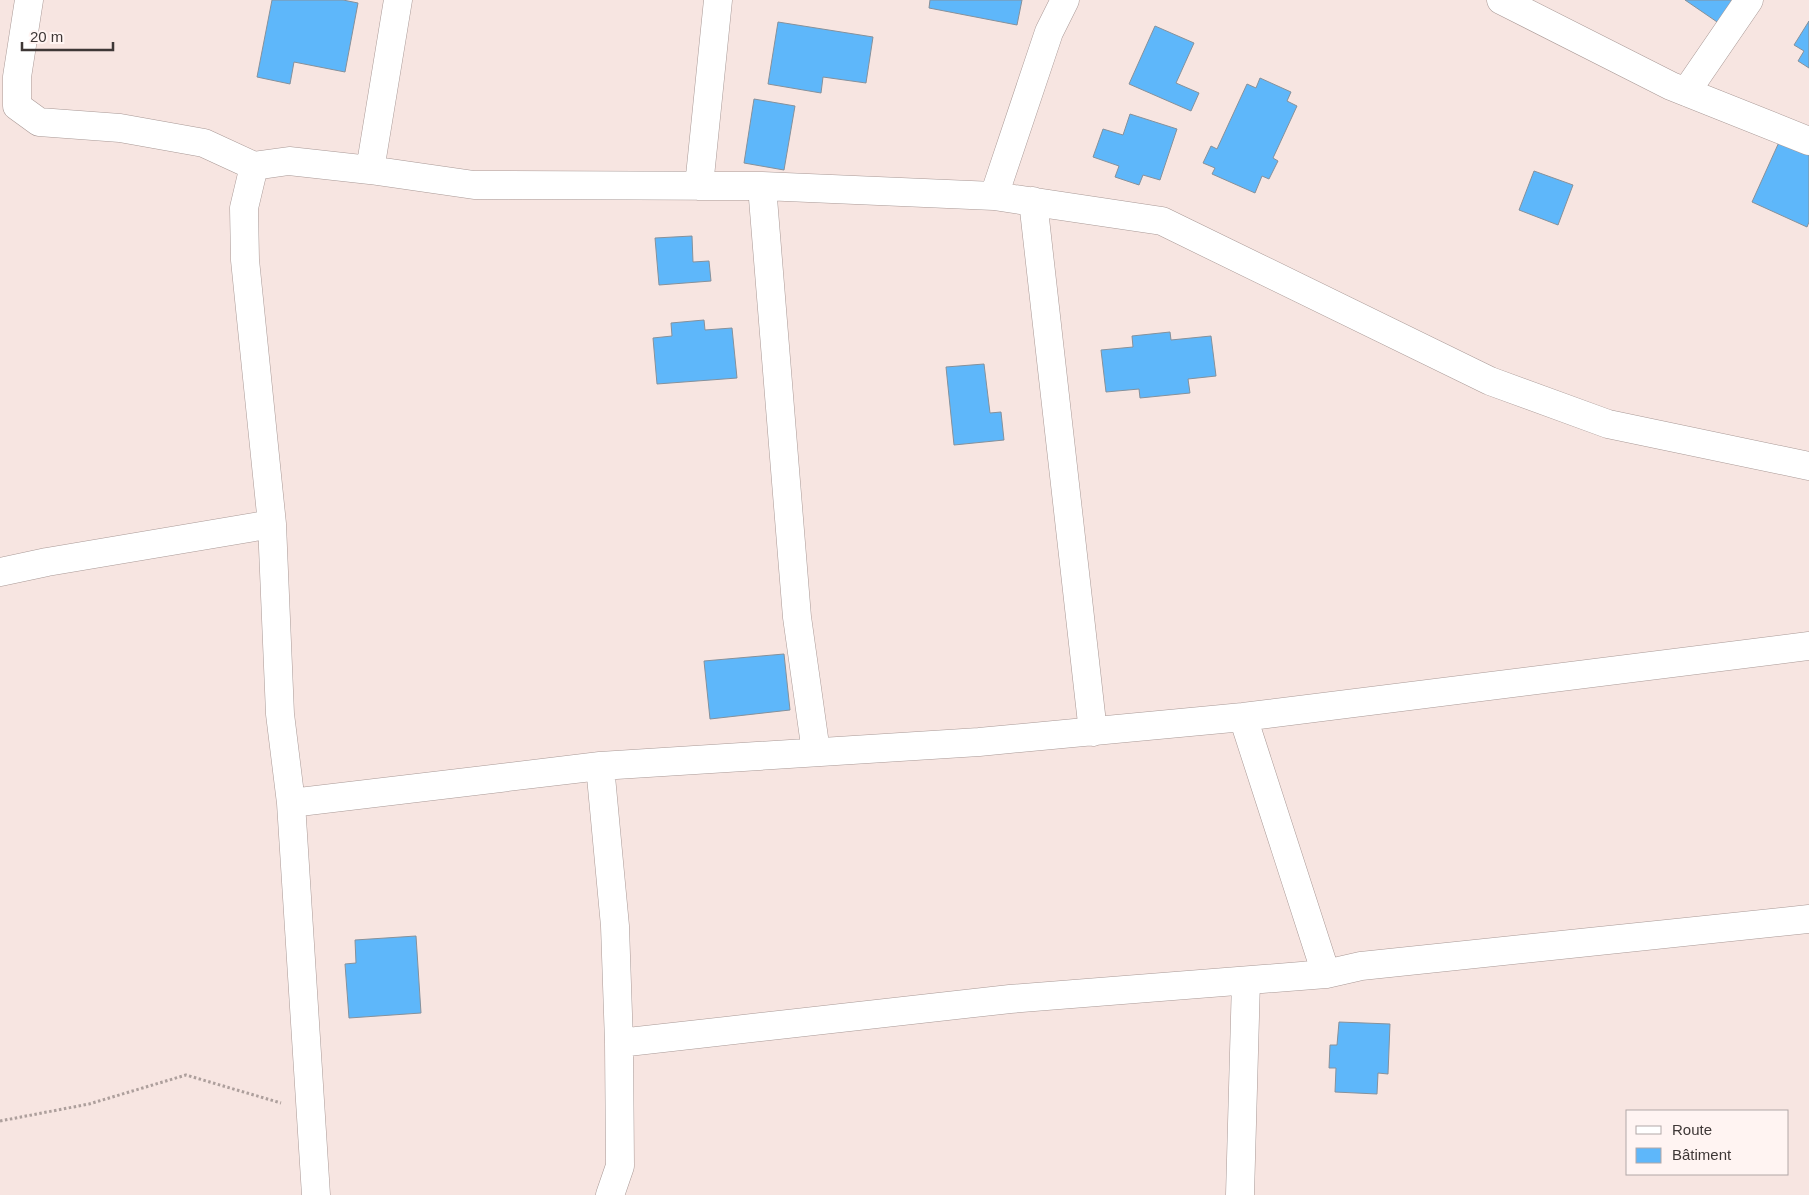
<svg xmlns="http://www.w3.org/2000/svg" width="1809" height="1195" viewBox="0 0 1809 1195" font-family="Arial,sans-serif">
<style>
.building{fill:#5eb7fa;stroke:#86919b}
.lines{fill:none;stroke-linecap:round;stroke-linejoin:round}
.street-casing{stroke:#a99996;stroke-width:29}
.path{stroke:#ad9f9c;stroke-width:3;stroke-dasharray:2.5 2.5;stroke-linecap:butt}
.street{stroke:#fff;stroke-width:28}
</style>
<rect width="100%" height="100%" fill="#f7e5e1"/>
<!-- building -->
<path class="building" d="M272,0H343L358,3L345,72L294,62L290,84L257,77Z
M930,0H1022L1017,25L929,8Z
M1685,0H1741L1723,26Z
M1809,21V68L1798,61L1804,51L1794,45Z
M778,22L873,37L866,83L823,77L821,93L768,84Z
M1155,26L1194,43L1176,83L1199,93L1191,111L1129,84Z
M1260,78L1291,92L1287,101L1297,106L1273,158L1278,161L1269,179L1262,176L1255,193L1212,174L1215,168L1203,163L1211,146L1217,149L1247,84L1256,88Z
M754,99L795,106L784,170L744,163Z
M1130,114L1177,129L1160,180L1143,175L1139,185L1115,177L1119,166L1093,157L1103,129L1123,135Z
M1789,120L1809,128V222L1807,227L1752,202Z
M1534,171L1573,185L1558,225L1519,210Z
M692,236L693,262L709,261L711,281L659,285L655,238Z
M704,320L705,330L732,328L737,378L657,384L653,338L672,336L671,323Z
M1170,332L1171,340L1211,336L1216,376L1188,379L1190,393L1140,398L1139,389L1106,392L1101,350L1133,347L1132,336Z
M984,364L990,413L1001,412L1004,440L954,445L946,367Z
M784,654L790,710L710,719L704,661Z
M416,936L421,1013L349,1018L345,964L356,963L355,940Z
M1339,1022L1390,1024L1388,1074L1378,1073L1377,1094L1335,1092L1336,1068H1329L1330,1045H1337Z"/>
<g class="lines">
<defs>
<path id="street" d="M29,0L17,77V106L39,122L120,128L204,143L254,166L289,161L370,170L474,185L762,186L994,196L1162,221L1490,381L1608,424L1809,466
M1501,0L1671,86L1809,141
M1686,92L1749,0
M254,166L244,208L245,260L272,524L280,714L291,803L316,1195
M370,170L398,0
M699,186L718,0
M762,186L797,617L816,752
M994,196L1049,32L1065,0
M1033,201L1093,732
M0,572L47,562L272,524
M1243,717L1326,974
M600,766L615,926L619,1043L620,1166L610,1195
M291,803L600,766L979,742L1243,717L1809,646
M619,1043L1010,999L1326,974L1361,966L1809,919
M1240,1195L1246,981"/>
</defs>
<!-- street casing -->
<use href="#street" class="street-casing"/>
<!-- path -->
<path class="path" d="M0,1121L89,1104L186,1075L281,1103"/>
<!-- street -->
<use href="#street" class="street"/>
</g>
<!-- legend -->
<rect x="1626" y="1110" width="162" height="65" fill="#fff4f2" stroke="#b2a8a7"/>
<rect x="1636" y="1126" width="25" height="8" fill="#ffffff" stroke="#b2a8a7"/>
<text x="1672" y="1135" font-size="15" fill="#3e3736">Route</text>
<rect x="1636" y="1148" width="25" height="15" fill="#5eb7fa" stroke="#b2a8a7"/>
<text x="1672" y="1160" font-size="15" fill="#3e3736">Bâtiment</text>
<!-- scale -->
<path d="M22 42v8h91v-8" fill="none" stroke="#3e3736" stroke-width="2.5"/>
<text x="30" y="42" font-size="15" fill="#3e3736" stroke="#fff4f2" stroke-width="4" paint-order="stroke">20 m</text>
</svg>
